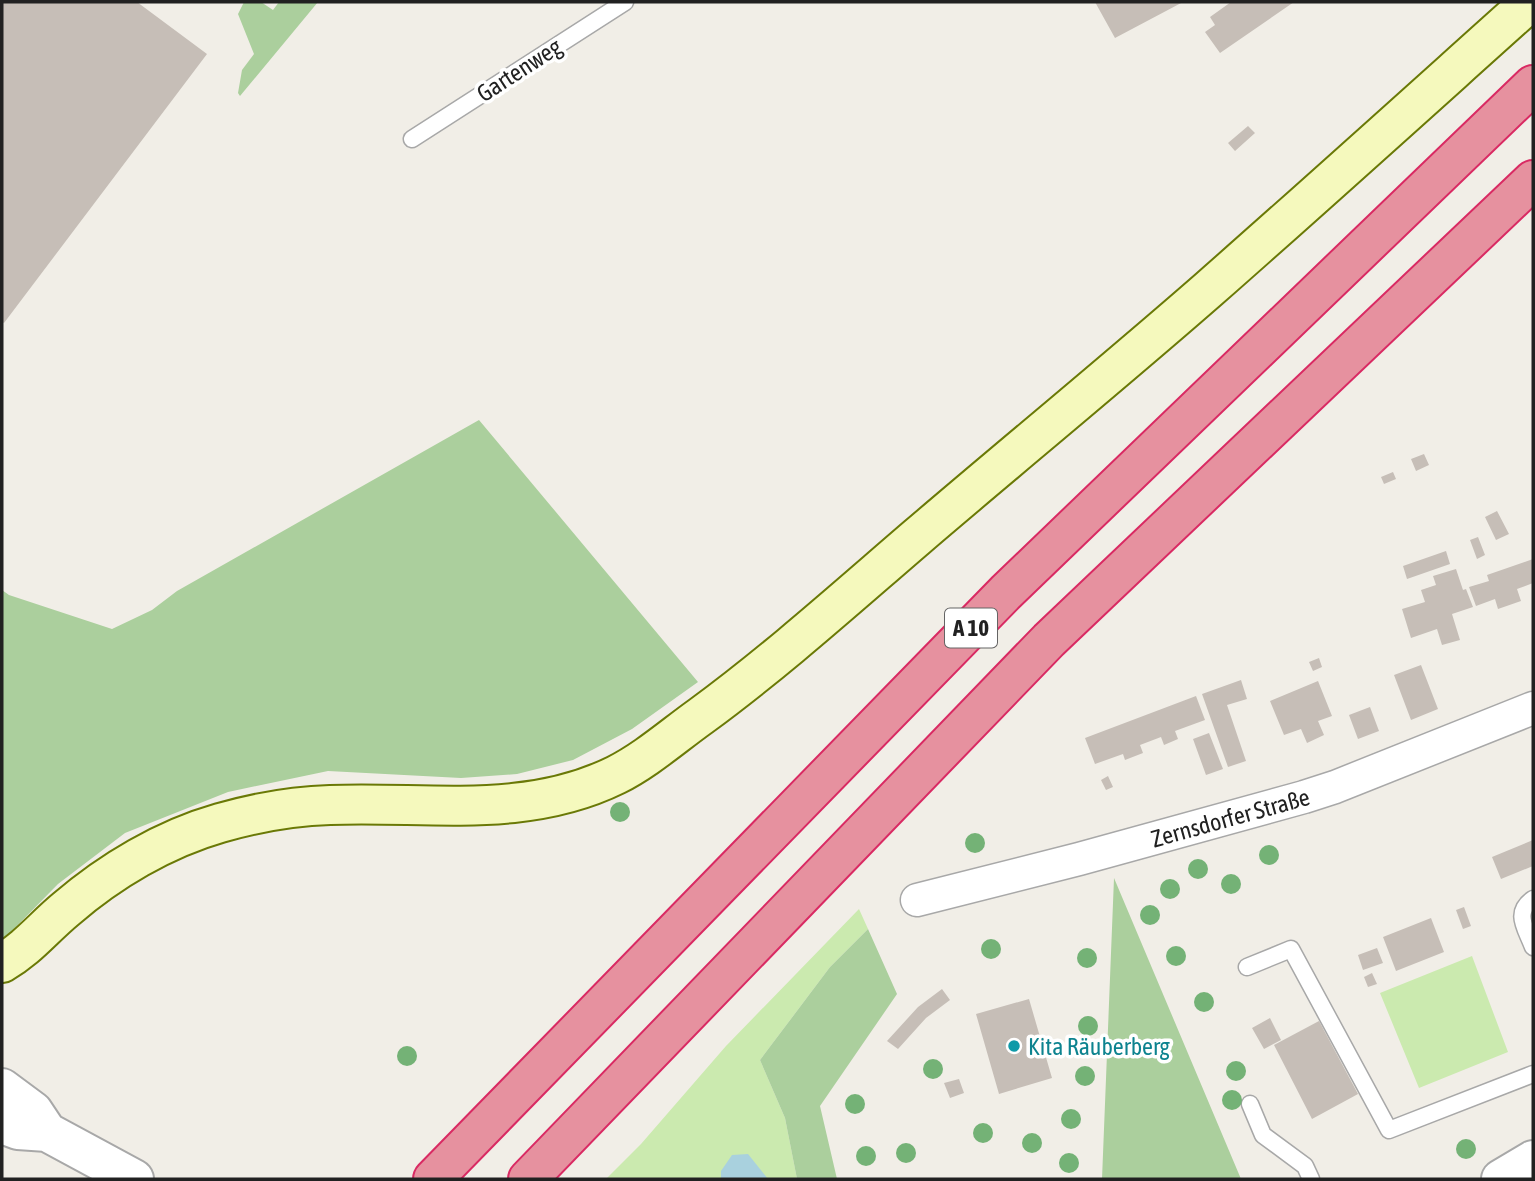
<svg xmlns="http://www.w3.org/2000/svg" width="1535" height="1181" viewBox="0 0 1535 1181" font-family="'Asap Condensed',sans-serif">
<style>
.grass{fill:#cbeaaf}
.forest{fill:#abcf9d}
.water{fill:#a9d1de}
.building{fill:#c6beb7}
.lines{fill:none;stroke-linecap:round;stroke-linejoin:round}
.service-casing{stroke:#a8a8a8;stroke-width:19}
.minor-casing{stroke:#a8a8a8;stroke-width:35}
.tertiary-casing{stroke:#a8a8a8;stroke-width:42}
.secondary-casing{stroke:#6a7906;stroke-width:42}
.motorway-casing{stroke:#d92a63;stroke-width:42}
.service{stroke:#fff;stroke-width:16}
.minor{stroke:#fff;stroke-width:32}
.tertiary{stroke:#fff;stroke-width:38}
.secondary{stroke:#f5f9bd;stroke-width:38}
.motorway{stroke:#e6919f;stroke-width:38}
.tree{fill:#74b276}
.culture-dot{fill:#0f9aa8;stroke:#fff;stroke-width:2.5}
.labels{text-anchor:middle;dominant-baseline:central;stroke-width:7;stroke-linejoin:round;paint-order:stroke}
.shield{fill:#fff;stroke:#646464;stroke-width:2}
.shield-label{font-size:23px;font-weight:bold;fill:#212121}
.street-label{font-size:24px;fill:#212121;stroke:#fff}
.culture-label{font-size:24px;fill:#0d838f;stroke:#fff;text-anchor:start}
</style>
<rect width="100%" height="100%" fill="#f1eee7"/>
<!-- grass -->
<path class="grass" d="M859,909L868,929L830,967L760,1060L785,1118L797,1179H606L641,1144L726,1046Z
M1472,956L1508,1052L1419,1088L1380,993Z"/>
<!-- forest -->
<path class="forest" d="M244,2H261L273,10L279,2H318L240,96L238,93L242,70L254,54L238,14Z
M479,420L698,682L632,729L573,760L517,774L461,778L328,771L228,792L125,833L58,884L2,941V590L9,595L112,629L152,610L177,591Z
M1114,878L1241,1179H1102Z
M868,929L897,994L820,1106L837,1179H797L785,1118L760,1060L830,967Z"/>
<!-- water -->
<path class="water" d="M748,1154L768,1179H721V1171L732,1155Z"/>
<!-- building -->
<path class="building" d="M2,2H137L207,54L4,323L2,322Z
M1095,2H1183L1115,38Z
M1231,2H1294L1220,53L1205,32L1215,25L1210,17Z
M1248,126L1255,133L1235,151L1228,143Z
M1424,454L1429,465L1416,471L1411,459Z
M1393,472L1396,479L1384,484L1381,477Z
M1497,511L1509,534L1496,540L1485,517Z
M1478,537L1485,555L1477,559L1470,540Z
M1446,551L1450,564L1407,579L1403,566Z
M1533,559V583L1517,589L1521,601L1498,609L1495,599L1476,606L1469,587L1489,581L1487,575Z
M1456,569L1463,590L1466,589L1473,607L1452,614L1460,640L1442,645L1437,629L1411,638L1402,609L1425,602L1421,590L1436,585L1433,576Z
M1319,658L1322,667L1313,671L1309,662Z
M1421,665L1438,709L1411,720L1394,675Z
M1241,680L1247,699L1227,705L1246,761L1228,767L1202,694Z
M1318,681L1332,716L1318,721L1324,735L1307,743L1301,729L1284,735L1270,701Z
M1196,696L1205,720L1175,731L1178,739L1164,745L1161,737L1140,745L1143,753L1125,760L1123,754L1095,764L1085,738Z
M1370,707L1379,731L1358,739L1349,715Z
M1209,733L1223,769L1206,775L1193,739Z
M1108,776L1113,787L1106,790L1101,780Z
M1533,840V866L1501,879L1492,857Z
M1464,907L1471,926L1463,929L1456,910Z
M1431,918L1444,952L1396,971L1383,937Z
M1377,948L1383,963L1363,970L1358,955Z
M1372,973L1377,984L1368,987L1364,977Z
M942,989L950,1000L926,1018L898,1049L887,1041L918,1007Z
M1029,999L1052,1078L999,1094L976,1014Z
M1270,1018L1281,1040L1264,1049L1252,1028Z
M1319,1021L1358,1094L1312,1119L1274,1045Z
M959,1079L964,1093L950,1098L944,1083Z"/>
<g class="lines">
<defs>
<path id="service" d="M412,139L625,2
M1533,899C1513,913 1526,928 1533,947
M1247,967L1291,949L1389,1130L1533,1074
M1250,1104L1263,1135L1305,1166L1311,1179"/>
<g id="minor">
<path id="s1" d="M917,900L1079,859L1304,797L1335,787L1533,708"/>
</g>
<path id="tertiary" d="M2,1088L33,1111L47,1132
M2,1124L18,1130L47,1132L134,1179
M1501,1179L1533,1160"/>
<path id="secondary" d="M2,963C28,948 43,928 66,909C110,871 164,839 220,823C255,813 294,806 330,805C427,801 525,820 616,775C646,760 673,736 701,716C776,661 846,598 917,537C1014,454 1113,373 1209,289C1317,194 1423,98 1530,2"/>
<path id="motorway" d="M433,1179L1006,592L1533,85
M528,1179L1049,640L1533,180"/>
</defs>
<!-- service casing -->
<use href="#service" class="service-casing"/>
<!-- minor casing -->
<use href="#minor" class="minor-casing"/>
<!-- tertiary casing -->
<use href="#tertiary" class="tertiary-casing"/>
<!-- secondary casing -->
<use href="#secondary" class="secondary-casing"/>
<!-- motorway casing -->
<use href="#motorway" class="motorway-casing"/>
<!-- service -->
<use href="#service" class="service"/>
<!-- minor -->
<use href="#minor" class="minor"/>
<!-- tertiary -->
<use href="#tertiary" class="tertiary"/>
<!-- secondary -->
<use href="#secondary" class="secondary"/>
<!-- motorway -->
<use href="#motorway" class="motorway"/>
</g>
<!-- trees -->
<g class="tree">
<circle cx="620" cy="812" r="10"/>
<circle cx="975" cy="843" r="10"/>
<circle cx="1269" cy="855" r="10"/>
<circle cx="1198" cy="869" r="10"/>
<circle cx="1231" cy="884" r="10"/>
<circle cx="1170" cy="889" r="10"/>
<circle cx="1150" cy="915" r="10"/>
<circle cx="991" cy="949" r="10"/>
<circle cx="1176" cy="956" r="10"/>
<circle cx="1087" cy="958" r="10"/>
<circle cx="1204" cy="1002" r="10"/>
<circle cx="1088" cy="1026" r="10"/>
<circle cx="407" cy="1056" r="10"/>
<circle cx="933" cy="1069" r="10"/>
<circle cx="1236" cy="1071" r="10"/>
<circle cx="1085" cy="1076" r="10"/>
<circle cx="1232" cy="1100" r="10"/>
<circle cx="855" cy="1104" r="10"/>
<circle cx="1071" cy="1119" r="10"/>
<circle cx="983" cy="1133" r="10"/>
<circle cx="1032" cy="1143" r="10"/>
<circle cx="1466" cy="1149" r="10"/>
<circle cx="906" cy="1153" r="10"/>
<circle cx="866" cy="1156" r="10"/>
<circle cx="1069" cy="1163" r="10"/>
</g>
<!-- markers -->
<circle class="culture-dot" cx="1014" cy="1046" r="7"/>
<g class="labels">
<!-- shield labels -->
<rect class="shield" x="945" y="608.5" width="52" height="39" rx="5"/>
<g class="shield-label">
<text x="971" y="628">A 10</text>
</g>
<!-- street labels -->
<g class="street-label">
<text transform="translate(519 70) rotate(-33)">Gartenweg</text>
<text stroke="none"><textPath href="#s1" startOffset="324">Zernsdorfer Straße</textPath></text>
</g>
<!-- culture labels -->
<g class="culture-label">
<text x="1028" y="1046">Kita Räuberberg</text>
</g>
</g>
<!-- border -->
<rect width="1535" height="1181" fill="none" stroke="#212121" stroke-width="7"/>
</svg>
